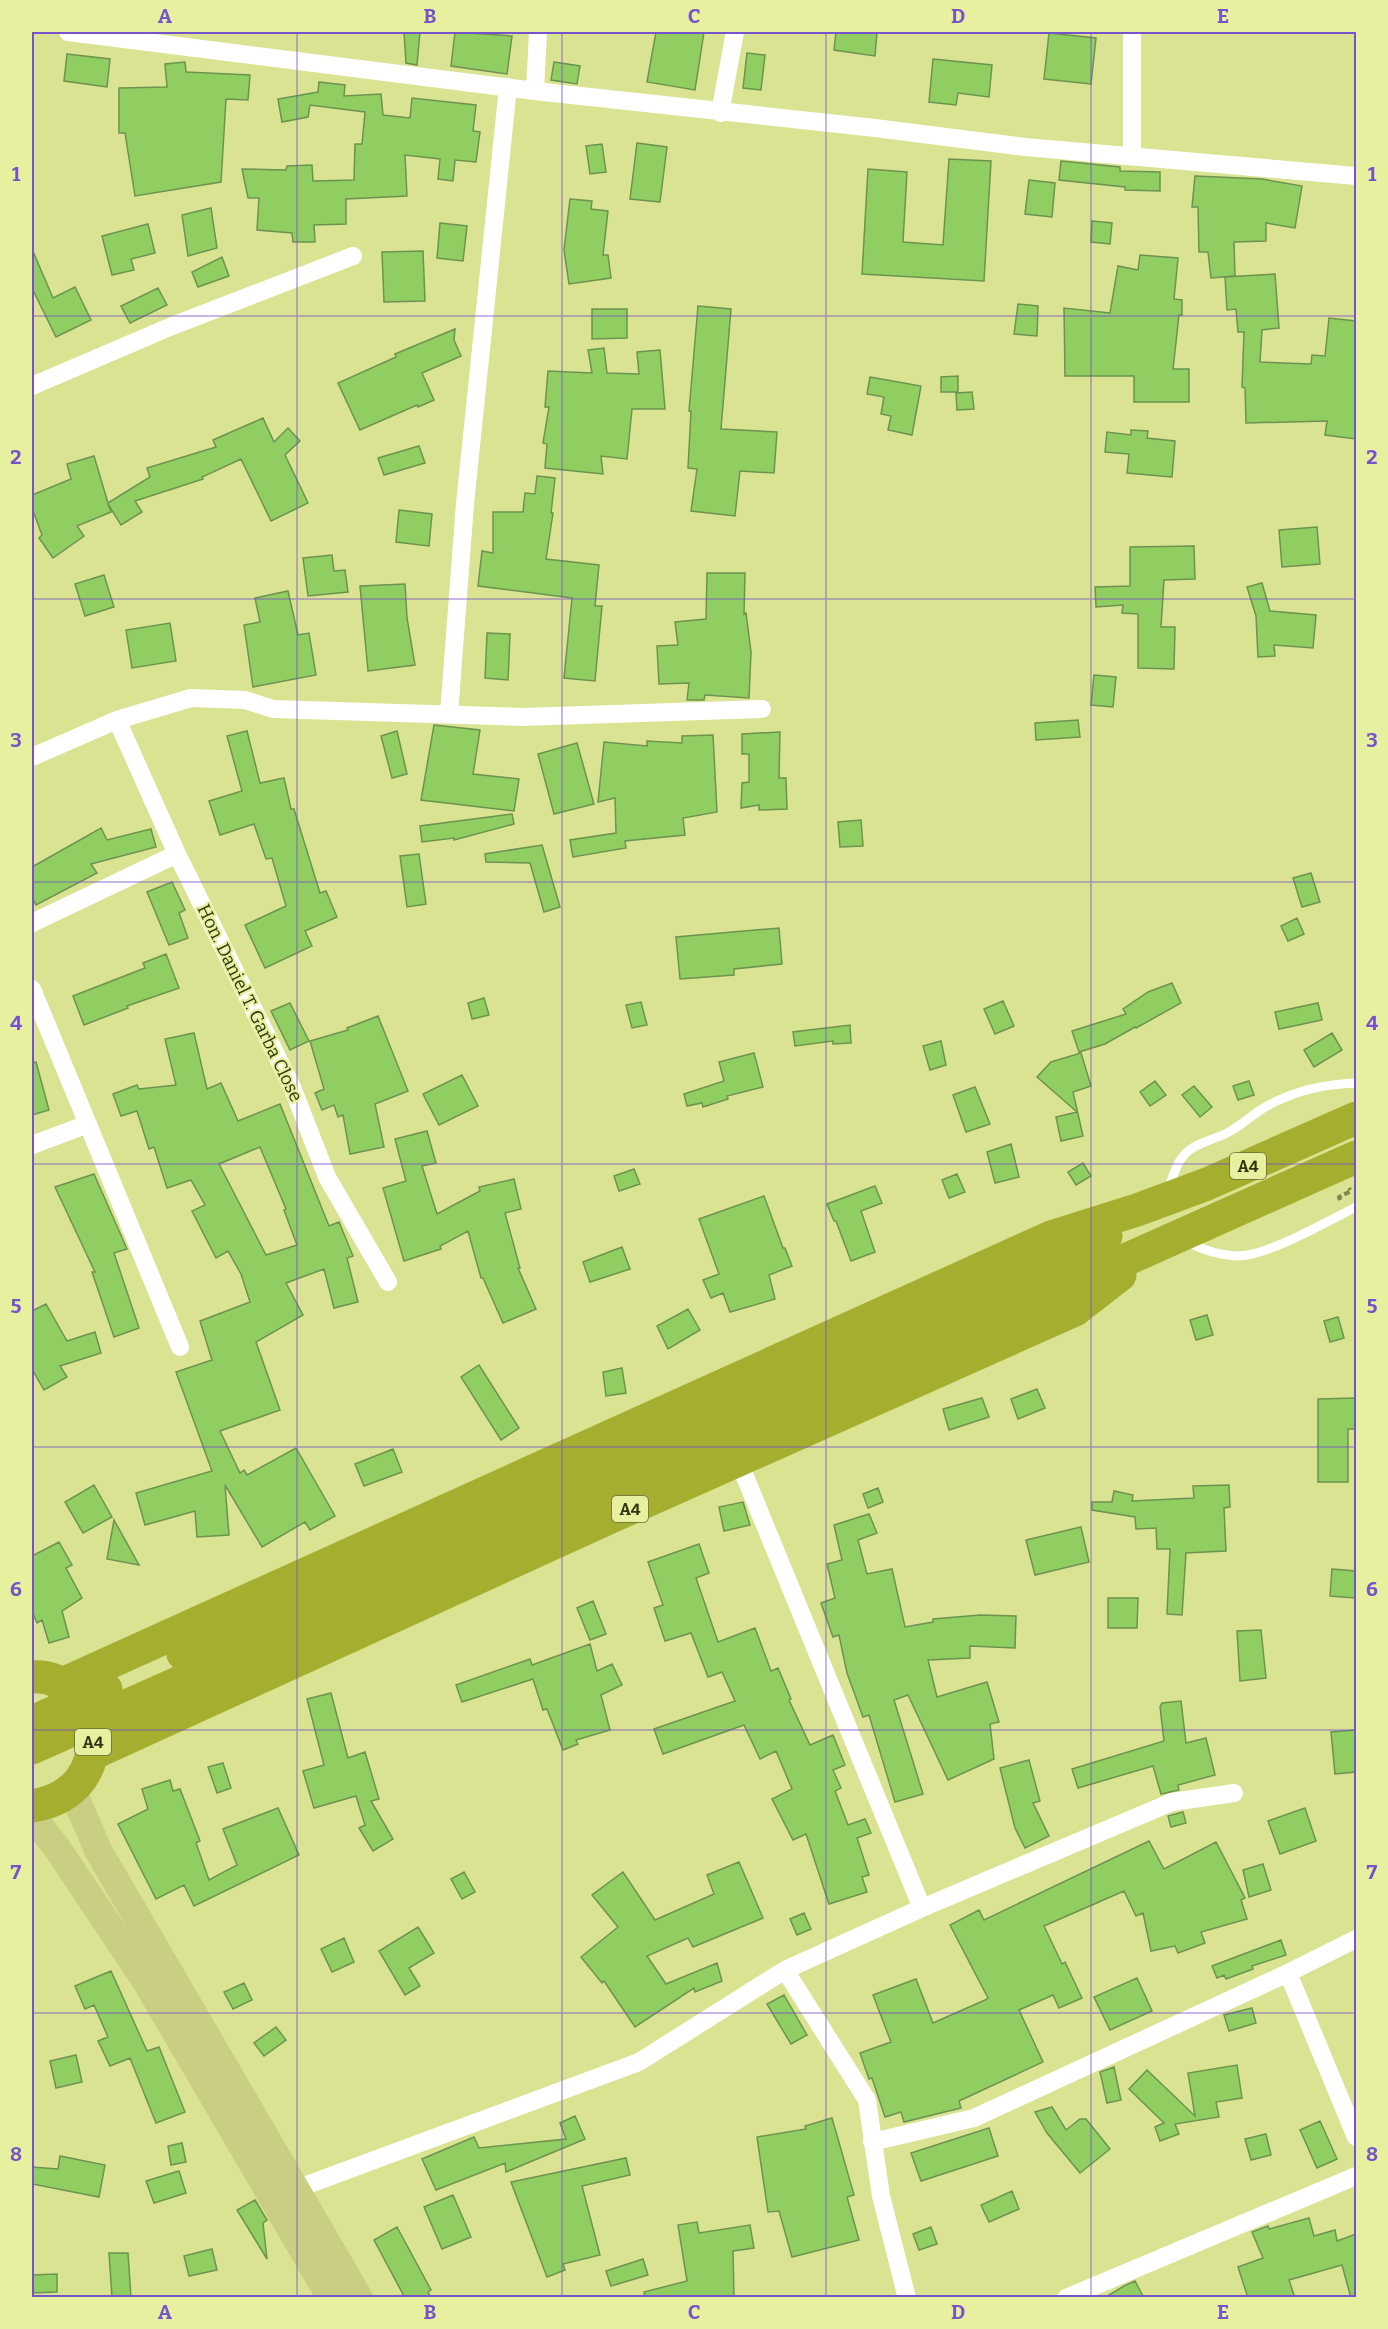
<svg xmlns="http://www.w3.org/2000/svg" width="1388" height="2329" viewBox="0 0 1388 2329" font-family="Bitter,serif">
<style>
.building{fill:#91ce62;stroke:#6c9350;stroke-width:1.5;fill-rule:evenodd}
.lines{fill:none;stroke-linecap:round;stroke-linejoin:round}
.path{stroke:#80854d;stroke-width:4;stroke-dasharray:6 3;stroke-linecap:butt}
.lane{stroke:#fff;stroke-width:9}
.street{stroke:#fff;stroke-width:18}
.primary{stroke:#cace82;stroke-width:28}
.highway{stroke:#a6ae2f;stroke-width:33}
.grid{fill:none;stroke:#7652cb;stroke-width:1.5;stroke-opacity:0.55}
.labels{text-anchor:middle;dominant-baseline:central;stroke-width:4.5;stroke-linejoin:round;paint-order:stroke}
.shield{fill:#e7f09e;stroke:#686d3d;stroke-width:1.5}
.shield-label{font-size:16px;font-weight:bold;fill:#323513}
.street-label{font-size:18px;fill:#323513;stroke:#e7f09e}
.neatline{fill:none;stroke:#7652cb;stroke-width:2}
.grid-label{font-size:20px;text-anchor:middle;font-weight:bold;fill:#7652cb}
</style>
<rect width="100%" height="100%" fill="#dae391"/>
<!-- building -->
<path class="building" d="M404,32H420L417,65L406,63Z
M455,32L512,36L507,74L451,66Z
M656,32H704L695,90L647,82Z
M836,32H877L875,56L834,50Z
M1049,33L1096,38L1091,84L1044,79Z
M747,53L765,55L761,90L743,88Z
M67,54L110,59L107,87L64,81Z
M933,59L992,65L989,97L958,93L956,105L929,102Z
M185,62L186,72L250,75L248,100L226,99L221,182L135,196L125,133H119V88L167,87L165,64Z
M554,62L580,66L577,84L551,80Z
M319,82L345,85L344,96L381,94L383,115L410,118L412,98L476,105L473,131L480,132L476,162L455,160L453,181L438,179L440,159L405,155L407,196L346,199V224L314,225L315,242H293L292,233L257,230L259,198H248L242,169L286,170L287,166L312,165L313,181L354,180L355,144H362L365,112L310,105L308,117L282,122L278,99L318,92Z
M637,143L667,147L660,202L630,199Z
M602,144L606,172L590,174L586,146Z
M949,159L991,161L984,281L862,274L868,169L907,172L903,242L943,245Z
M1061,161L1120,167V171L1160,172V191L1125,190V187L1059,180Z
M1195,176L1262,179L1302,186L1295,228L1266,223V241L1234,242L1235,276L1211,278L1208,252H1199L1198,207H1192Z
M1029,180L1055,183L1052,217L1025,214Z
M570,199L592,201L591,209L608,211L603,255H608L611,278L569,284L564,250Z
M211,208L217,248L188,256L182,215Z
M1092,221L1112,223L1110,244L1091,242Z
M440,223L467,226L463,261L437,258Z
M148,224L155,253L131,259L134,270L112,275L102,236Z
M32,249L53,298L75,287L91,320L56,337L32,288Z
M423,251L425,301L384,302L382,252Z
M1140,255L1178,258L1174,299L1182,300V315H1179L1173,369H1189V402H1134V376H1065L1064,308L1110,313L1118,266L1138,270Z
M222,257L229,276L198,287L192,272Z
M1275,274L1279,328L1262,330L1260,362L1311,364L1312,355L1325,356L1329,318L1356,321V439L1325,435L1327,421L1246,423L1245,388L1242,387L1244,332H1238L1236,309L1227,310L1225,277Z
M158,288L167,305L130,323L121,306Z
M1018,304L1038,306L1037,336L1014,334Z
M698,306L731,309L721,429L777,432L774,473L740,471L735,516L691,511L697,469L688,468L691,411H689Z
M592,309H627V338L592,339Z
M455,329L454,340L461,356L422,373L434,400L418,407L417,405L360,430L338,383L396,357L395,354Z
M604,348L607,373L639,374L637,352L660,350L665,409H632L627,459L601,456L603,474L545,468L547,444L543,443L549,407H545L548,371L592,373L588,350Z
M958,376V392H941V377Z
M870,377L921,386L912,435L888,430L891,416L881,414L884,397L867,394Z
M972,392L974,409L957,410L956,393Z
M263,418L274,442L288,428L300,441L285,455L308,503L271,521L241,459L202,477L203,479L135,501L142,512L121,525L108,504L111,512L77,526L84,536L53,558L39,538L42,535L32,508V495L71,479L67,464L94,456L108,503L150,477L147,468L216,447L213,440Z
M1131,430L1148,431L1147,438L1175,441L1172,477L1127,473L1129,454L1105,452L1107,432L1131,435Z
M419,446L425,463L384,475L378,458Z
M537,476L555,478L551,513H553L546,559L599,565L595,606H602L595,681L564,678L572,598L478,586L482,551L493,553V512H523L525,493L535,494Z
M399,510L432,514L429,546L396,542Z
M1317,527L1320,564L1282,567L1279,530Z
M1194,546L1195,579L1164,580L1161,627H1175L1174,669L1138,668V614L1122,613L1123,605L1096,607L1095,587L1130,586V547Z
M332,555L334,571L345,570L348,592L308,596L303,558Z
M707,573H745L744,614L746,613L751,652L749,698L705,695L704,700H687L689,683L659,684L657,646L678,645L675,622L706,619Z
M104,575L114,607L85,616L75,584Z
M1262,583L1270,611L1316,615L1313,648L1274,645L1275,656L1258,657L1256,616L1247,587Z
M405,584L407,618L415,665L368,671L360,586Z
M288,591L298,635L309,633L316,675L253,687L244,625L260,622L255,598Z
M170,623L176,661L132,668L126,630Z
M487,633L510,634L508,680L485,678Z
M1094,675L1116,677L1113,707L1091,705Z
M1078,720L1080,737L1036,740L1035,723Z
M434,725L480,730L473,774L519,779L514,811L421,800Z
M247,731L260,783L284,778L291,809H294L320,893L326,891L337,917L305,931L312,946L265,968L245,925L286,906L272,858L266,859L254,824L220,835L209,801L242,791L227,736Z
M397,731L407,774L392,778L381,736Z
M780,732L779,778H786L787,809L759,810V805L741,808L742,783L749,782V754H742V734Z
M713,735L717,812L683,818L685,835L625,841L626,848L573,857L570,840L616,833L615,798L598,802L604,742L647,746V741L682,743V736Z
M577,743L594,804L554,814L538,754Z
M512,814L514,824L454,840V838L422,842L420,826Z
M861,820L863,846L840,847L838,822Z
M101,828L107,840L151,829L156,847L91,864L97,873L36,905L32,896V867Z
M542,845L560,907L544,912L530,863L486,862L485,854Z
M419,854L426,904L407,907L400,856Z
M1311,873L1320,902L1302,907L1293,878Z
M172,882L185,910L179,913L188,938L169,945L147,892Z
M1297,918L1304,934L1288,941L1281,926Z
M779,928L782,964L734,969V975L680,979L676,937Z
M166,954L179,988L127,1006L128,1008L84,1025L73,996L145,968L143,963Z
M1172,983L1181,1003L1136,1028L1135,1027L1105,1044L1079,1052L1072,1031L1126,1014L1123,1009L1148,992Z
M484,998L489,1015L472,1019L468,1003Z
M1003,1001L1014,1026L995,1034L984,1009Z
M641,1002L647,1025L632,1028L626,1005Z
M290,1003L309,1041L290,1050L271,1011Z
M1318,1003L1322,1020L1279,1029L1275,1012Z
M378,1016L408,1091L375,1104L384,1147L350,1154L343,1115L338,1117L334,1105L322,1110L315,1093L324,1089L310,1041L348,1030L347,1028Z
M850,1025L851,1043L833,1044V1041L795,1046L793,1032Z
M194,1033L207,1089L221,1083L238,1121L280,1104L329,1226L339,1222L353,1256L347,1258L358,1302L334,1308L324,1269L286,1283L303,1315L256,1342L280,1410L220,1431L240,1473L244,1470L247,1475L296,1448L335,1516L310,1530L305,1522L262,1547L225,1485L229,1535L197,1537L195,1511L145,1525L136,1493L212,1471L176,1372L212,1360L200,1321L250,1302L241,1274L228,1251L216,1258L192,1211L205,1205L191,1180L167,1188L154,1147L149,1149L137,1111L121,1116L113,1094L137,1085L139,1089L176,1085L165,1039ZM260,1147L286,1209L284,1210L297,1245L266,1255L219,1164Z
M1332,1033L1342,1050L1314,1067L1304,1050Z
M941,1041L946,1065L930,1070L923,1046Z
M754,1053L763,1087L727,1096L728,1099L703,1107L702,1103L687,1106L684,1094L724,1081L719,1062Z
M1081,1053L1091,1086L1073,1092L1083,1136L1061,1141L1056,1117L1077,1112L1037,1077L1051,1062Z
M36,1062L49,1110L32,1115V1063Z
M462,1075L478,1106L439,1125L423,1094Z
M1155,1081L1166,1095L1150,1106L1140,1092Z
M1249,1081L1254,1095L1238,1100L1233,1086Z
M1194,1086L1212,1107L1200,1117L1182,1095Z
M975,1087L990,1124L966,1132L953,1095Z
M427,1131L436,1163L422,1166L437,1214L480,1191L479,1187L514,1179L521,1209L505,1213L520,1268H518L536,1309L503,1323L483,1278H481L468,1231L440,1246L441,1249L404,1261L383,1188L406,1181L395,1139Z
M1011,1144L1019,1177L995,1183L987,1152Z
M1083,1163L1091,1176L1076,1185L1068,1172Z
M634,1169L640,1184L619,1191L614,1176Z
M94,1174L127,1249L114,1253L139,1328L114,1337L92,1272H95L55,1187Z
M957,1174L965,1192L949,1198L942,1180Z
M875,1186L882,1203L861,1211L875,1252L851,1261L836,1221H834L827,1204Z
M764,1196L783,1248H785L792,1266L769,1275L775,1299L730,1312L723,1293L711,1298L703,1280L719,1274L699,1219Z
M622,1247L630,1269L590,1282L583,1262Z
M46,1304L67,1341L95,1332L101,1353L60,1366L67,1377L44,1390L32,1369V1311Z
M688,1309L700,1330L668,1349L657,1326Z
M1207,1315L1213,1335L1196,1340L1190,1320Z
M1338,1317L1344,1338L1330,1342L1324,1321Z
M479,1365L519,1428L501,1440L461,1377Z
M622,1368L626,1393L606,1396L603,1372Z
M1037,1389L1045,1408L1018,1419L1011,1399Z
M982,1398L989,1417L949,1430L943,1409Z
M1356,1398V1429H1348V1482H1318V1399Z
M393,1449L402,1472L364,1486L355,1464Z
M94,1485L112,1517L83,1533L65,1502Z
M1229,1485L1230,1507L1224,1508L1226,1551L1186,1553L1182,1615L1167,1614L1170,1549H1157L1156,1528L1136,1529L1135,1517L1092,1510V1502H1112L1114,1491L1133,1495L1132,1501L1194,1498L1193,1486Z
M878,1488L883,1502L868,1508L863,1494Z
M743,1502L750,1525L724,1531L719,1507Z
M869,1514L877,1533L858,1540L867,1574L892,1569L905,1627L933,1622V1619L980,1615L1016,1616L1015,1648L970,1646V1658L928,1660L937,1697L987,1682L999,1722L990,1724L994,1759L948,1780L908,1695L894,1700L923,1794L895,1802L869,1715L863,1717L847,1673L839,1635L833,1637L821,1603L835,1598L827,1564L842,1560L834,1525Z
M114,1520L139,1565L107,1559Z
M1081,1527L1089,1562L1035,1575L1026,1540Z
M59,1542L72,1565L66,1568L82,1598L62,1611L69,1637L49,1643L42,1620L37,1623L32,1611V1556Z
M699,1544L709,1573L696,1578L718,1642L755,1628L771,1671L778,1668L791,1699L789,1700L810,1745L833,1735L845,1765L833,1770L841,1788L835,1791L848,1825L865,1819L871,1833L857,1838L869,1875L862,1877L867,1892L829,1904L806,1834L793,1840L772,1799L792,1789L776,1751L760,1759L744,1725L663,1754L654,1729L735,1701L722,1672L708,1677L691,1633L665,1641L654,1608L663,1605L648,1562Z
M1332,1569L1356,1571L1355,1598L1330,1596Z
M1108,1598H1138L1137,1628H1108Z
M593,1601L606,1634L590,1640L577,1608Z
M1261,1630L1266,1678L1240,1681L1237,1631Z
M590,1644L597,1671L612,1664L622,1685L601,1695L610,1730L576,1740L578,1744L563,1750L547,1709L543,1710L533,1679L462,1702L456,1685L530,1659L532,1665Z
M331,1693L348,1758L365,1752L379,1799L371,1801L393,1839L373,1851L359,1828L365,1825L356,1796L314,1808L303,1771L324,1765L307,1699Z
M1181,1701L1186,1743L1206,1738L1215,1775L1178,1785L1179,1790L1161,1794L1153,1766L1078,1788L1072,1769L1164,1741L1160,1707L1162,1703Z
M1356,1730V1772L1335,1774L1331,1732Z
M1029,1760L1040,1801L1033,1803L1049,1836L1025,1848L1015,1828L1000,1768Z
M223,1763L231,1788L217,1793L208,1767Z
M170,1780L173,1791L180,1789L200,1841L196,1843L209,1880L237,1865L223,1829L278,1808L299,1855L194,1906L184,1885L156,1899L118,1824L148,1809L142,1789Z
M1305,1808L1316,1841L1280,1854L1268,1821Z
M1183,1812L1186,1823L1171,1827L1168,1816Z
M1149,1841L1164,1869L1216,1842L1245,1898L1241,1900L1247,1919L1201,1932L1205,1943L1178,1953L1175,1946L1151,1951L1143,1913L1136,1916L1124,1891L1044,1926L1062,1964L1065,1962L1082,1998L1059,2008L1053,1995L1019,2010L1043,2062L959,2101L961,2108L904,2122L901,2112L885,2117L872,2078L869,2079L860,2053L891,2042L873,1995L916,1979L933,2023L985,2000L988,1998L950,1925L979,1910L984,1920Z
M739,1862L763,1918L693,1947L688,1938L647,1956L666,1984L717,1963L722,1981L695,1992L694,1988L635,2027L604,1981L602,1983L581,1957L618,1927L592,1895L623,1872L655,1920L714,1894L707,1875Z
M1263,1864L1271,1890L1249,1897L1243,1870Z
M464,1872L475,1892L462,1899L451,1879Z
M804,1913L811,1929L797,1935L790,1919Z
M418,1927L434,1953L409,1968L420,1986L405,1995L379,1951Z
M344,1938L354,1962L332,1972L321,1949Z
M1281,1940L1286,1955L1252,1966L1253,1969L1226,1979L1224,1975L1217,1978L1212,1966Z
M111,1971L147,2051L159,2047L185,2112L156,2123L130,2058L110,2066L98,2041L108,2037L94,2005L85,2009L75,1986Z
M1137,1978L1152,2011L1110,2030L1094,1997Z
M244,1983L252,2000L233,2009L224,1992Z
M784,1995L807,2035L791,2044L767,2004Z
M1252,2008L1256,2023L1229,2031L1224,2015Z
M276,2027L286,2040L264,2056L254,2043Z
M76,2055L82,2082L56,2088L50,2061Z
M1237,2065L1242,2098L1216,2102L1219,2117L1175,2124L1179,2134L1160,2141L1155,2127L1164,2123L1129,2089L1147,2070L1195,2116L1188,2073Z
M1114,2067L1121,2100L1107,2103L1100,2072Z
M1052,2107L1066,2130L1080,2119H1086L1110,2149L1080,2173L1047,2133L1035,2112Z
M575,2116L585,2139L506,2172L505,2163L436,2190L422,2159L474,2137L479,2148L566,2139L560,2123Z
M832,2118L854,2195L847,2197L859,2240L792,2257L779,2211L768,2212L757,2137L806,2129L805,2126Z
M1320,2121L1337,2159L1317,2168L1300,2130Z
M989,2128L998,2156L921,2181L911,2153Z
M1266,2134L1271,2155L1251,2160L1245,2139Z
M182,2143L186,2162L171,2165L168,2146Z
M60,2156L105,2165L99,2197L32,2184V2167L58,2169Z
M626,2158L630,2175L582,2186L600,2255L563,2264L565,2270L547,2277L511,2182Z
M179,2171L186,2193L154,2203L146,2181Z
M1012,2191L1019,2209L989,2222L981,2205Z
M453,2195L471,2237L442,2249L424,2207Z
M255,2200L267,2220L263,2223L267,2259L237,2210Z
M1309,2218L1314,2236L1335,2230L1337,2241L1356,2234V2298H1351L1342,2265L1289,2280L1295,2298H1248L1238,2267L1263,2258L1252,2232L1268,2226L1269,2229Z
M697,2222L699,2233L750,2225L754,2248L733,2251L734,2298H645L644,2292L687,2281L678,2225Z
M397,2227L431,2290L428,2292L431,2298H405L374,2240Z
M931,2227L937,2244L919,2250L913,2234Z
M212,2249L217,2270L189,2276L184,2256Z
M109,2253H128L131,2298H112Z
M643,2259L648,2275L611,2286L606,2271Z
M57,2274V2292L32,2293V2275Z
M1135,2281L1144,2298H1104L1124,2286Z"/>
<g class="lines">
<!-- path -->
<path class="path" d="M1340,1200L1339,1197L1351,1191L1349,1188"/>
<!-- lane -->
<path class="lane" d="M1168,1189C1172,1180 1175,1167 1181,1159C1191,1144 1210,1141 1225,1134C1242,1126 1252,1114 1267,1106C1294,1091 1326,1084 1356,1083
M1187,1242C1203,1250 1218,1255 1236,1256C1266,1257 1328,1221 1356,1207"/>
<!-- street -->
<path class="street" d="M68,32L535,91L875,128L1025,147L1356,176
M1132,32V155
M535,91L538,32
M720,113L735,32
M32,386L172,326L353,256
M449,714L465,504L508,87
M117,720L177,854L292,1087L327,1177L388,1282
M32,757L117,720L191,698L245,700L273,709L523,717L762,709
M32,923L177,854
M32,989L180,1347
M32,1145L88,1124
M739,1462L922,1908
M785,1970L867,2100L881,2196L907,2298
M1288,1973L1356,2137
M872,2142L974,2118L1288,1973L1356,1939
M296,2189L639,2062L785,1970L922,1908L1172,1802L1234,1793
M1066,2298L1356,2176"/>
<!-- primary -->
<path class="primary" d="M72,1790L99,1852L359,2298
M32,1816L57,1848L147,1983L331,2298"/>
<!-- highway -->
<path class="highway" d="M183,1654L1106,1236
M32,1677C98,1672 126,1791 32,1806
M60,1685L1051,1237L1137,1210L1207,1184L1356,1118
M32,1722L106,1689
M32,1748L1356,1157
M92,1754L613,1516L1075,1310L1120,1275"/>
</g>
<!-- grid -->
<path class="grid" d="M297,32V2298M562,32V2298M826,32V2298M1091,32V2298M32,316H1356M32,599H1356M32,882H1356M32,1164H1356M32,1447H1356M32,1730H1356M32,2013H1356"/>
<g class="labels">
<!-- shield labels -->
<g class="shield">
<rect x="1230" y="1153" width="36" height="26" rx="4.5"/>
<rect x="612" y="1496" width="36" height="26" rx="4.5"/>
<rect x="75" y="1729" width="36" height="26" rx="4.5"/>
</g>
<g class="shield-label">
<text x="1248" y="1166">A4</text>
<text x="630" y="1509">A4</text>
<text x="93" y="1742">A4</text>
</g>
<!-- street labels -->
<g class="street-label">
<text transform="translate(250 1003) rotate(64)">Hon. Daniel T. Garba Close</text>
</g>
</g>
<!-- border -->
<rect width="1388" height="2329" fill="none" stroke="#e7f09e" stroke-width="66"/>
<rect x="33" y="33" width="1322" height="2263" class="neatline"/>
<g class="grid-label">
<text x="165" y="23">A</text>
<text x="430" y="23">B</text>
<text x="694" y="23">C</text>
<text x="958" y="23">D</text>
<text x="1223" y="23">E</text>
<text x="16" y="181">1</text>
<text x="1372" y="181">1</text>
<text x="16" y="464">2</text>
<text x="1372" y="464">2</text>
<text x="16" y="747">3</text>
<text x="1372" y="747">3</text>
<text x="16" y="1030">4</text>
<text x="1372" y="1030">4</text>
<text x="16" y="1313">5</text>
<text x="1372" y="1313">5</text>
<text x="16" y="1596">6</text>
<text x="1372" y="1596">6</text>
<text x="16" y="1879">7</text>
<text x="1372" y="1879">7</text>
<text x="16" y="2161">8</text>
<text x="1372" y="2161">8</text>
<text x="165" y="2319">A</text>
<text x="430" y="2319">B</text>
<text x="694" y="2319">C</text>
<text x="958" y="2319">D</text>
<text x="1223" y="2319">E</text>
</g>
</svg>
